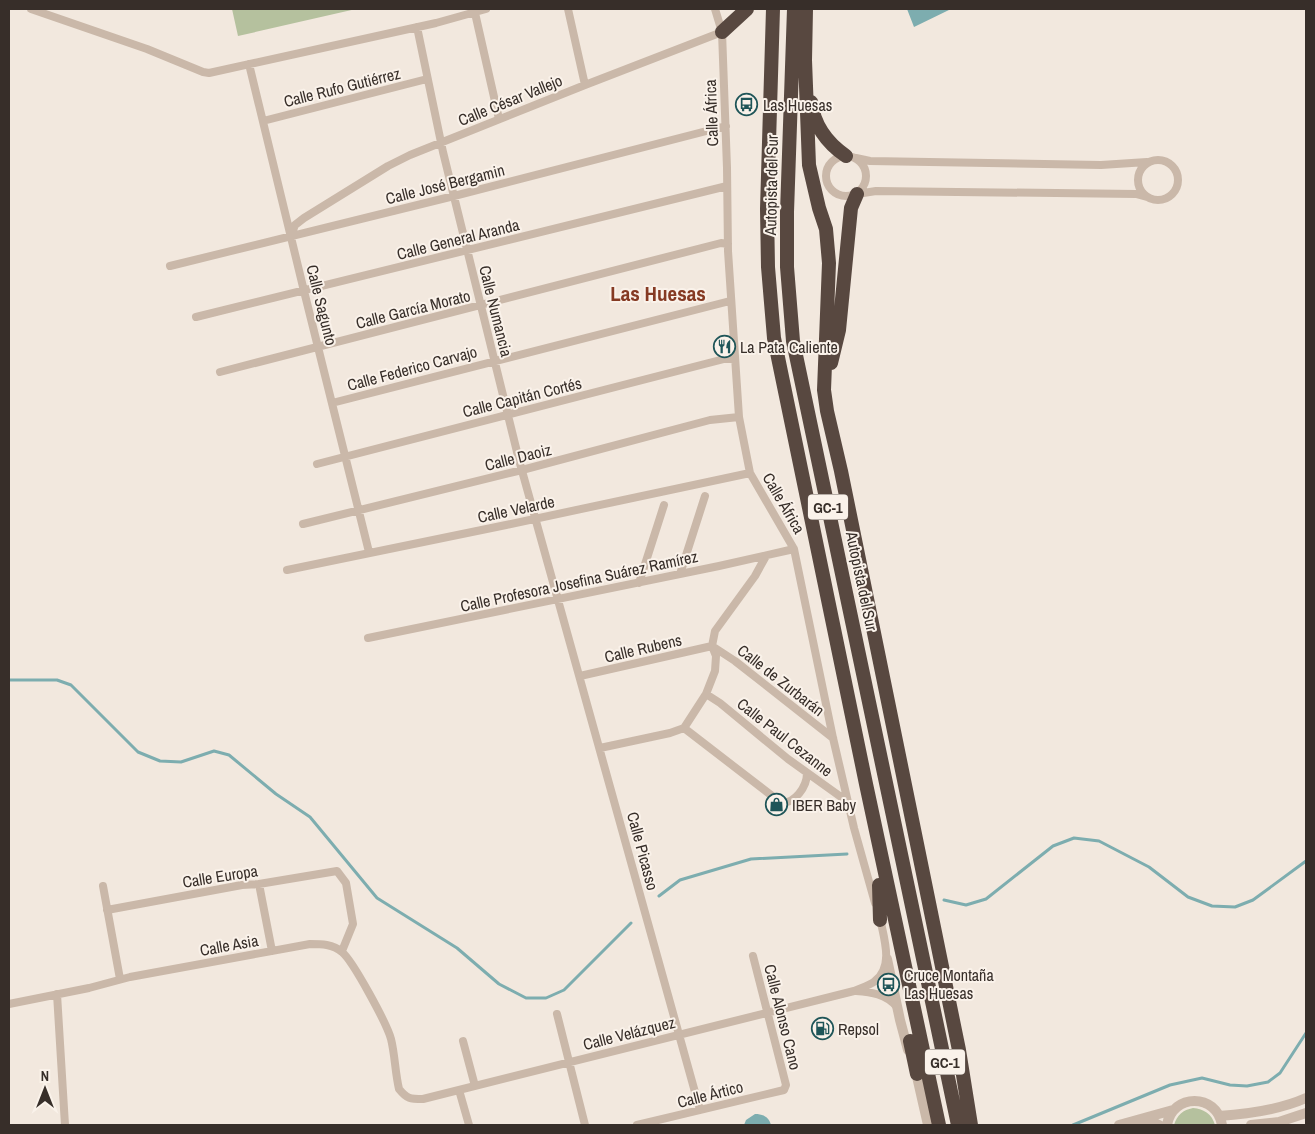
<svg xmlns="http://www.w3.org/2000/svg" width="1315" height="1134" viewBox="0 0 1315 1134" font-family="'Archivo Narrow',sans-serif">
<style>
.green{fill:#b5c19e}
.water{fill:#7dadaf}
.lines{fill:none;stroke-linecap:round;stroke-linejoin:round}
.stream{stroke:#7dadaf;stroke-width:3}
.minor{stroke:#cab8a9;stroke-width:8}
.tertiary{stroke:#cab8a9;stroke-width:10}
.motorway{stroke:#584840;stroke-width:14}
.labels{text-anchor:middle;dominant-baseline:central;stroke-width:4;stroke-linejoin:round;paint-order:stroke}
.shield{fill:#faf2ea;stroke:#726963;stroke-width:1}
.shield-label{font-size:15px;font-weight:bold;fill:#372e29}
.street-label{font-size:16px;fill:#372e29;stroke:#faf2ea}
.poi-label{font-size:16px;fill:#372e29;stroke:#faf2ea;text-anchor:start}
.district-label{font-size:21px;font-weight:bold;fill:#853a23;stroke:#faf2ea}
</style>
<rect width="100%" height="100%" fill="#f2e8de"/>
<!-- green -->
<path class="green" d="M232,9H356L238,36Z
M1193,1108C1204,1109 1212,1114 1215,1125H1174C1177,1115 1183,1110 1193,1108Z"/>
<!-- water -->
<path class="water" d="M907,9H951L914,27Z
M755,1114C763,1114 769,1117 771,1125H744L746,1120Z"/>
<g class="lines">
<!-- stream -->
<path class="stream" d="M9,680H57L71,685L138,752L160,761L181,762L214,751L229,755L276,794L310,817L377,898L457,948L499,984L526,998H546L564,990L631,923
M659,896L680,880L751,859L847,854
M944,900L966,905L986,899L1053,846L1074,838L1099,841L1149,867L1188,897L1212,906L1235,907L1253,900L1306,861
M1073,1125L1170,1085L1202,1078L1230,1085L1247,1086L1268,1082L1280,1073L1306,1033"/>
<!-- minor -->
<path class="minor" d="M31,9L147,49L203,72L209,73L436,23L486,9
M568,9L585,85
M715,9L722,32L727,168L728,251L739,417L750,473L794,549L833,738L854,828L875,903
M475,13L499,119
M417,27L443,152L519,460L700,1110
M249,64L304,291L369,552
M263,121L427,79
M826 176a20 20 0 1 1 40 0a20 20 0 1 1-40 0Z
M856,158L870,161L1101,165L1147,162
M1138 180a20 20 0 1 1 40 0a20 20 0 1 1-40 0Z
M857,194L876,191L1136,194L1147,197
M291,236L295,225L304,218L388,166L410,155L585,85L722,32
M170,266L454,196L726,126
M196,317L727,186
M220,372L721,243L728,244
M332,403L730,301
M317,464L728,358L734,360
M303,524L522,470L710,420L739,417
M287,570L506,525L750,473
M680,574L705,496
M639,583L664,505
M368,638L719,566L794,549
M712,646L735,661L833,738
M580,676L712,646
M706,694L720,703L788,759L848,802
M684,728L706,694L715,671L716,656L712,646L715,631L755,576L766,556
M684,728L780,802C795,805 807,786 807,773
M600,748L670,733L684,728
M259,884L272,951
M103,886L120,979
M107,910L242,885L259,884L337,871L346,883L353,924L342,951
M856,991C871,992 886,994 897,1007
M57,994L65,1125
M9,1004L89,988L130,977L310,944C321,944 333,944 342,952C353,961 387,1024 391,1039C395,1055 395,1072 399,1089C407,1099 410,1099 423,1099L854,991C860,988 869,986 875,981C894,966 884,939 880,918
M557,1014L585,1125
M463,1041L475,1086
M459,1090L469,1125
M637,1125L784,1090L786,1085L753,956"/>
<!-- tertiary -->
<path class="tertiary" d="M887,959L900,1020L908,1050
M915,1068L928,1125
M1219,1116C1249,1114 1279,1110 1306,1098
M1139,1121H1150L1159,1125
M1119,1125L1173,1110
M1167,1125C1172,1093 1217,1093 1222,1125
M1251,1125L1279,1122L1306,1113"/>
<!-- motorway -->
<path class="motorway" d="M773,9L767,209L768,267L774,338L866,784L939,1125
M794,9L787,212V267L793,341L958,1125
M806,9L805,60L809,165L819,208L826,229L829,263L824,390L827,411L841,471L959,1050L971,1125
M722,32L747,9
M811,102C814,125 827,143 846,156
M831,363L839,330L851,208L857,194
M879,885L880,920
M910,1041L917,1074"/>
</g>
<!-- icons -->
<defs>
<symbol id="bus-ring" viewBox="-11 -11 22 22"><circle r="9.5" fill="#faf2ea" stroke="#1f5558" stroke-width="1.5"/><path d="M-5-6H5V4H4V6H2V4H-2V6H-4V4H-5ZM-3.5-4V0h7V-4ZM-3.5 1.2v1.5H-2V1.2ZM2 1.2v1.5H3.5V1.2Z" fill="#1f5558"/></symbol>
<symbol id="restaurant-ring" viewBox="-11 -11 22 22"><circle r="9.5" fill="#faf2ea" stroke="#1f5558" stroke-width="1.5"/><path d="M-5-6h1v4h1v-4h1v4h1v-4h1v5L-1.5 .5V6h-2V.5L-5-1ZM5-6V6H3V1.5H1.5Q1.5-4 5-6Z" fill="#1f5558"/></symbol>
<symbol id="shop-ring" viewBox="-11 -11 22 22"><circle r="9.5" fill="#faf2ea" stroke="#1f5558" stroke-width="1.5"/><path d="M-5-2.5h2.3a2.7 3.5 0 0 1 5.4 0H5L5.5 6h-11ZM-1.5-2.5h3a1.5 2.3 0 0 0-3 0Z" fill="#1f5558"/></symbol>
<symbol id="fuel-ring" viewBox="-11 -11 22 22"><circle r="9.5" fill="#faf2ea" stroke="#1f5558" stroke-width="1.5"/><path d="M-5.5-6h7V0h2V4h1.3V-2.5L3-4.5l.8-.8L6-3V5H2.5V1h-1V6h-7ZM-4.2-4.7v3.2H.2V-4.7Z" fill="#1f5558"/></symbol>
</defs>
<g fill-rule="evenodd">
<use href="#bus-ring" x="734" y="92" width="25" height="25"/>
<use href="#restaurant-ring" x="712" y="334" width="25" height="25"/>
<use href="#shop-ring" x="764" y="792" width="25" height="25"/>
<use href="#bus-ring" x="876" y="972" width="25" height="25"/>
<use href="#fuel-ring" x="810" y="1016" width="25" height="25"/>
</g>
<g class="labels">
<!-- shield labels -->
<g class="shield">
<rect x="808" y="494.5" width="40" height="25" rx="4"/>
<rect x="925" y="1049.5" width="40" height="25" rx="4"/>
</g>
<g class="shield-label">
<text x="828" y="507">GC-1</text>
<text x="945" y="1062">GC-1</text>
</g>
<!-- street labels -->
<g class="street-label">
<text transform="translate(342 87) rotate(-14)">Calle Rufo Gutiérrez</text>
<text transform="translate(510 100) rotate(-22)">Calle César Vallejo</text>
<text transform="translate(711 113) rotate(-92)">Calle África</text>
<text transform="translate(445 184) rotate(-14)">Calle José Bergamin</text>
<text transform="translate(771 185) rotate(-89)">Autopista del Sur</text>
<text transform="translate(458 239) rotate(-14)">Calle General Aranda</text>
<text transform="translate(322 305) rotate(76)">Calle Sagunto</text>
<text transform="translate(413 309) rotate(-14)">Calle García Morato</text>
<text transform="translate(496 311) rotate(76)">Calle Numancia</text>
<text transform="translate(412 368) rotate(-15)">Calle Federico Carvajo</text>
<text transform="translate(522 397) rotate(-14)">Calle Capitán Cortés</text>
<text transform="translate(518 457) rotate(-14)">Calle Daoiz</text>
<text transform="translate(784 503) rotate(60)">Calle África</text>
<text transform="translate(516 509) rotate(-12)">Calle Velarde</text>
<text transform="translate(579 581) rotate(-12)">Calle Profesora Josefina Suárez Ramírez</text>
<text transform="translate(862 581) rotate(78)">Autopista del Sur</text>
<text transform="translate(643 648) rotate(-13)">Calle Rubens</text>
<text transform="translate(781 680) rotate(38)">Calle de Zurbarán</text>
<text transform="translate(785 737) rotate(38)">Calle Paul Cezanne</text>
<text transform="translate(643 851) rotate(75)">Calle Picasso</text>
<text transform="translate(220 876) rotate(-9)">Calle Europa</text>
<text transform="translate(229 945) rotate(-10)">Calle Asia</text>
<text transform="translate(783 1017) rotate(76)">Calle Alonso Cano</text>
<text transform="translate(629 1033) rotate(-14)">Calle Velázquez</text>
<text transform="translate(710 1094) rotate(-14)">Calle Ártico</text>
</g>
<!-- poi labels -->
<g class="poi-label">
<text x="763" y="105">Las Huesas</text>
<text x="740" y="347">La Pata Caliente</text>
<text x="792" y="805">IBER Baby</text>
<text x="904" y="975">Cruce Montaña<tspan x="904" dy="18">Las Huesas</tspan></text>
<text x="838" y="1029">Repsol</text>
</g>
<!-- district labels -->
<g class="district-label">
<text x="658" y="293">Las Huesas</text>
</g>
</g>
<!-- border -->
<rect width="1315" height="1134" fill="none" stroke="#372e29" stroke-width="20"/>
<!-- north arrow -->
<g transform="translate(45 1089)" stroke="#faf2ea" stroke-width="4" paint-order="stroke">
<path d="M0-4L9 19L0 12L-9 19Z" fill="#372e29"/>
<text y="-8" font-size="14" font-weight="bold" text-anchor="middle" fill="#372e29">N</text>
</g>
</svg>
